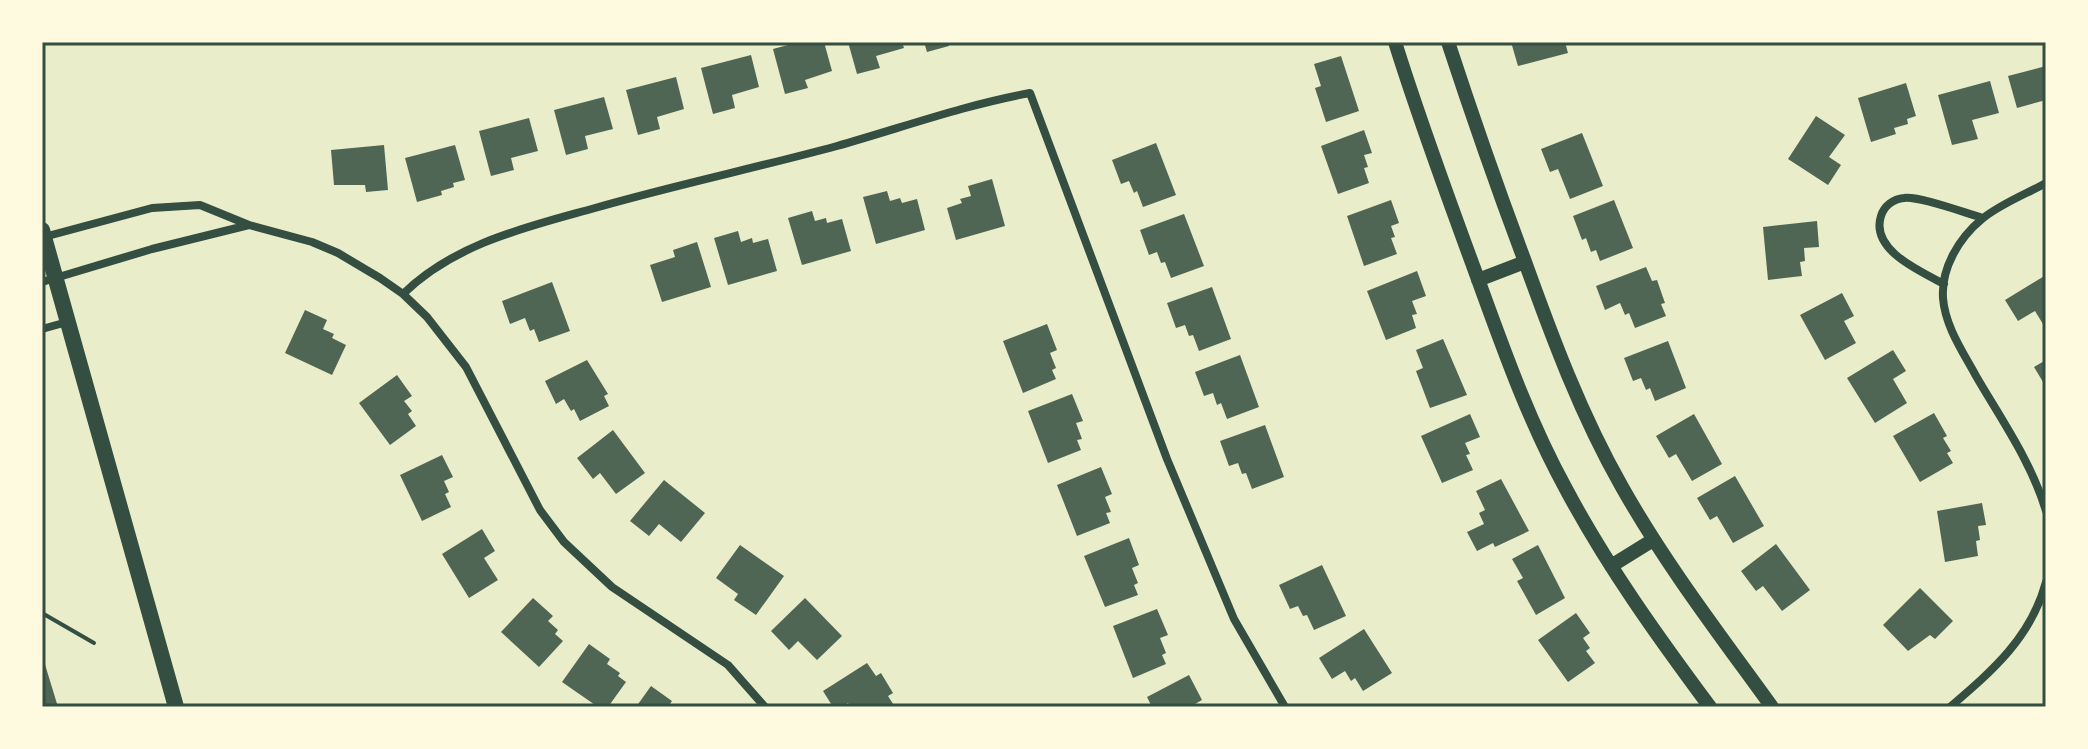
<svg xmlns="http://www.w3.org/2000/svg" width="2088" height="749" viewBox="0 0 2088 749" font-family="'PT Sans',sans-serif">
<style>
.building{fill:#4f6655}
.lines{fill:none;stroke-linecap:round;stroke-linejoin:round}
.path{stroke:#344e41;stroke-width:4}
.minor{stroke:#344e41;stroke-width:8}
.tertiary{stroke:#344e41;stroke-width:14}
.secondary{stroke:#344e41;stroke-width:16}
.neatline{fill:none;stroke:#344e41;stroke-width:3}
</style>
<rect width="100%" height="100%" fill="#e9edc9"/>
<!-- building -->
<path class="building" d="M799,42H824L832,71L805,80L808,88L785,94L773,49Z
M848,42H902L904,48L876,56L880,68L857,74Z
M924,42H948L949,46L927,52Z
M1511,42H1565L1568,53L1518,66Z
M751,55L759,87L732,95L735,108L713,114L701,68Z
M1341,56L1359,111L1326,122L1315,88L1321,86L1314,64Z
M2046,66V100L2017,108L2008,76Z
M676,77L684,109L657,117L660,129L638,135L626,90Z
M1990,81L1999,113L1972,120L1978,139L1952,145L1938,95Z
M1906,83L1916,116L1907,119L1908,124L1894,128L1896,134L1871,142L1858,98Z
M604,97L613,129L585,136L588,149L566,155L554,110Z
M1816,116L1845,135L1829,157L1841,165L1828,185L1788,159Z
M529,118L538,151L511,158L514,170L491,176L479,131Z
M1364,130L1372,153L1364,155L1368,167L1364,168L1369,183L1338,194L1321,146Z
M1582,133L1603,186L1570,199L1558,169L1550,172L1541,149Z
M1156,143L1176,195L1143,207L1137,191L1134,193L1129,181L1121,184L1112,160Z
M384,145L388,190L366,192L365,185H334L331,150Z
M455,145L465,180L453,183L454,187L441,191L442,195L417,202L405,158Z
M992,179L1005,226L956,240L947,208L962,203L960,199L971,196L968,186Z
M887,191L890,201L900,198L902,203L917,199L925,230L876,244L863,197Z
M1391,200L1399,223L1391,226L1395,237L1391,238L1397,254L1364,266L1347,216Z
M1614,200L1633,248L1600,261L1596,250L1591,252L1586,238L1582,240L1573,216Z
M812,211L815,221L826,218L827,223L842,219L851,251L802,265L788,218Z
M1184,214L1204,266L1171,278L1165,262L1161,263L1157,252L1149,255L1140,230Z
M1817,221L1819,247L1804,248L1805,261L1800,262L1802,276L1768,280L1763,227Z
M738,231L741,242L752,238L753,243L768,239L777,271L728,285L714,238Z
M697,242L711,287L662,302L650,265L675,257L673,250Z
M1646,267L1652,281L1657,280L1665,303L1661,304L1666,316L1635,328L1629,313L1625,315L1620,303L1605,310L1596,286Z
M1417,271L1426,296L1412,301L1417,314L1412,315L1416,328L1386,340L1367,291Z
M2046,275V329L2035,311L2018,321L2005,300Z
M552,282L570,331L539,342L534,329L530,331L525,318L510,324L502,301Z
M1212,287L1231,339L1199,351L1193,335L1189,336L1185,325L1176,328L1167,303Z
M1842,293L1854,316L1844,321L1856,343L1825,360L1800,315Z
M305,310L327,320L323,329L334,334L332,338L346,345L332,375L285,353Z
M1047,324L1057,350L1050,353L1056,368L1052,370L1056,379L1023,393L1003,341Z
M1443,339L1467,395L1430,408L1416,371L1423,368L1416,350Z
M1668,341L1686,388L1655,401L1650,388L1646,390L1641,378L1633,381L1624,358Z
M1893,350L1906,371L1893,379L1907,403L1875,423L1847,378Z
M1240,355L1259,407L1227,419L1221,403L1217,405L1213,393L1204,396L1195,372Z
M587,360L608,394L604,396L609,406L580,421L574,409L571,411L564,399L556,404L545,381Z
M2046,360V387L2034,367Z
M397,375L412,396L404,401L412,411L408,414L416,426L390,445L359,403Z
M1072,394L1083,421L1076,423L1082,439L1077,440L1081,450L1048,463L1028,411Z
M1934,413L1947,436L1943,438L1951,451L1947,453L1953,463L1920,482L1893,436Z
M1470,414L1480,437L1465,443L1470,454L1466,455L1473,470L1442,483L1421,436Z
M1694,414L1722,464L1692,481L1676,454L1669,458L1656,436Z
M1265,425L1284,477L1252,489L1246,473L1242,474L1238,463L1229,466L1220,441Z
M613,430L645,473L616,494L600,473L593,479L577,458Z
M442,455L453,477L444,481L449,492L445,494L451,507L422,521L400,475Z
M1101,467L1112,494L1105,497L1111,512L1106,513L1110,523L1077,536L1057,485Z
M1735,476L1764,526L1733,543L1717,516L1710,520L1697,498Z
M1501,479L1529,531L1495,547L1493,543L1477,551L1467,532L1484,524L1479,513L1485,510L1476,491Z
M664,480L705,513L681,542L659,524L649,536L630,521Z
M1982,503L1986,525L1978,526L1980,540L1976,541L1978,556L1945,562L1937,511Z
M482,529L495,551L484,558L498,580L469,598L442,554Z
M1129,538L1139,565L1132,568L1138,583L1134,585L1138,595L1105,607L1084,556Z
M1776,544L1810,590L1782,611L1763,586L1756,591L1741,571Z
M740,545L784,576L756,615L734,600L738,594L716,578Z
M1538,545L1565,598L1536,615L1517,581L1523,578L1512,559Z
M1322,565L1346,616L1314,630L1307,615L1303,616L1298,606L1290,609L1279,585Z
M1920,588L1953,621L1935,639L1930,635L1908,651L1883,625Z
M533,598L553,616L548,621L558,630L555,634L563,641L539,667L501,632Z
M805,598L842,636L817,660L798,641L789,650L771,631Z
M1157,609L1168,635L1160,638L1166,653L1162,655L1166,664L1133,678L1113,626Z
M1576,613L1590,633L1583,638L1590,648L1586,651L1595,663L1568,682L1538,640Z
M1364,629L1392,673L1363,691L1355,678L1351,681L1345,671L1332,679L1319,658Z
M589,644L610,659L607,664L620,673L618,676L626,682L608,707H598L562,682Z
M42,658H43L58,707H42Z
M867,663L876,676L881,673L893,693L888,696L895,707H850L848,703L842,707H833L823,691Z
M1189,675L1202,700L1195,704L1197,707H1152L1147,697Z
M651,686L672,701L668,707H636Z"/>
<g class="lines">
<!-- path -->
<path class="path" d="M42,613L94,643"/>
<!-- minor -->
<path class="minor" d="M2046,183C2026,194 2000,204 1982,219C1959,238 1941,268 1943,298C1945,326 1963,352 1976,376C2001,419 2032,463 2046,511
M44,237L152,208L200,205L249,225L312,242L338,253L380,278L403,294L427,317L466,367L540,510L564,542L612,587L728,665L765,707
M42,282L152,249L249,225
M1944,284C1920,271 1870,250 1881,216C1884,206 1893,199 1904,198C1920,196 1965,213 1983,218
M403,294C455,243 527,227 595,208C675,185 756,168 837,146C901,128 964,105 1030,93L1167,459L1234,619L1285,707
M42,329L67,322
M1950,707C1992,671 2031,638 2046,582"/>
<!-- tertiary -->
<path class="tertiary" d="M1395,42C1419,119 1447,195 1475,271C1502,345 1528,420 1566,489C1607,566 1658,637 1710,707
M1448,42C1472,115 1497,187 1524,259C1552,337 1581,415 1622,487C1666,565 1720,635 1772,707
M1478,280L1525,262
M1611,566L1653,540"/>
<!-- secondary -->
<path class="secondary" d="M42,230L176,707"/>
</g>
<!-- border -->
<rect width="2088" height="749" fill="none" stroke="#fefae0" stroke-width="88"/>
<rect x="44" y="44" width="2000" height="661" class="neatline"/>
</svg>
